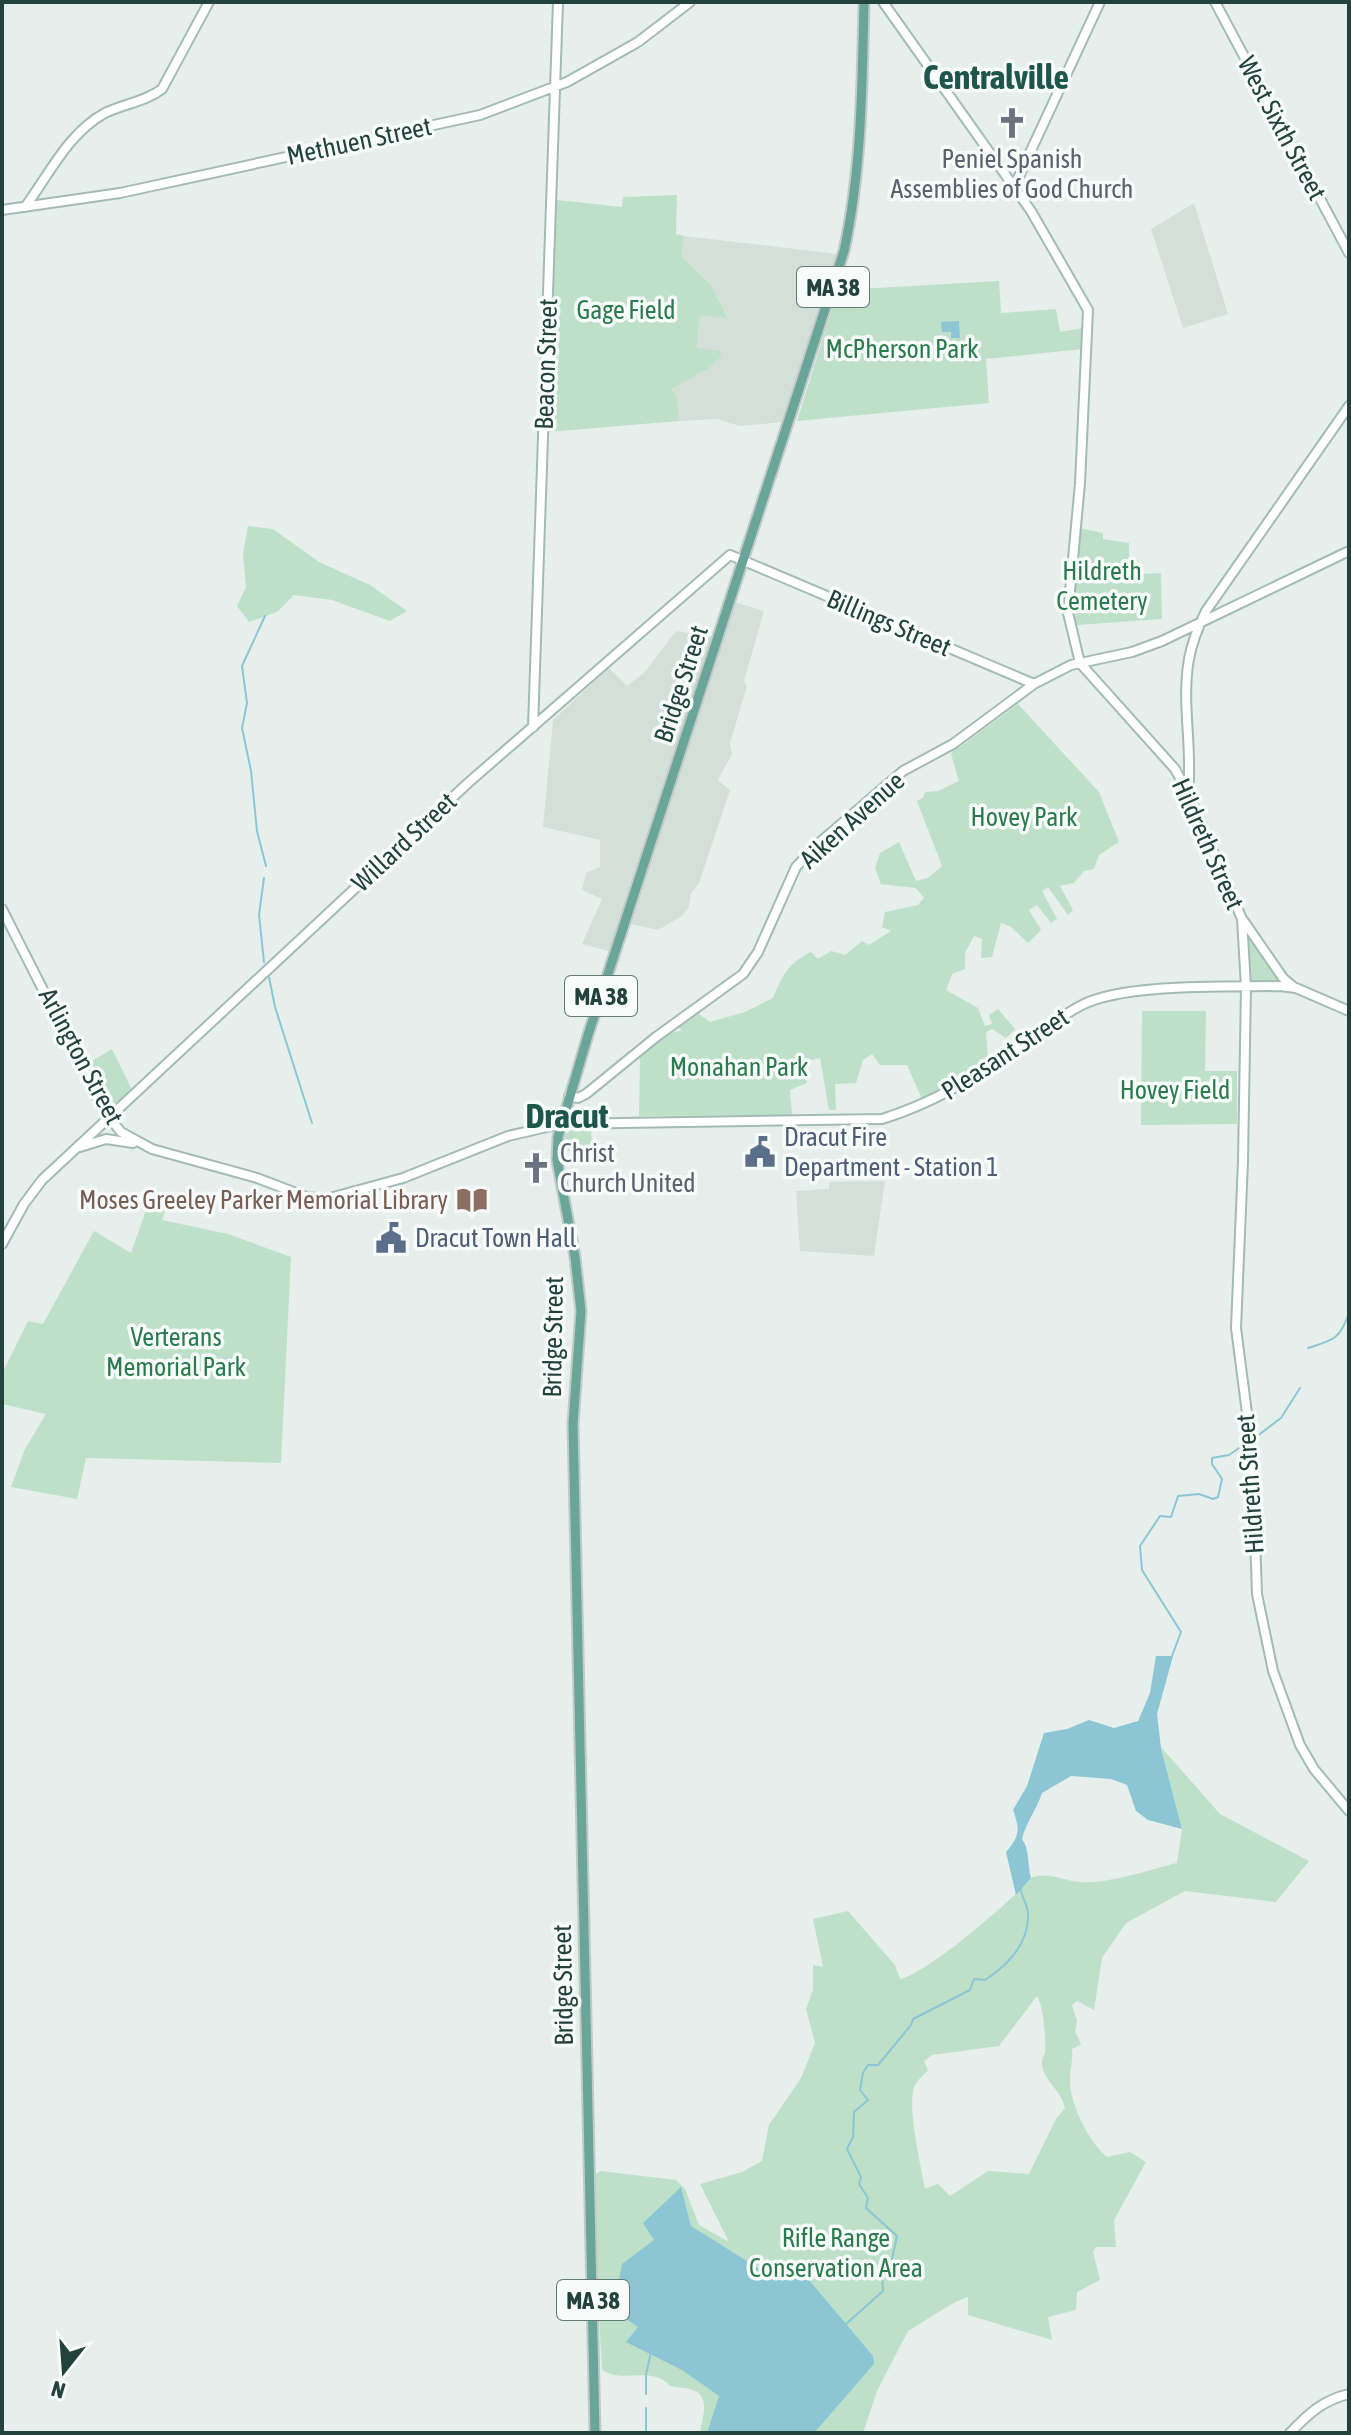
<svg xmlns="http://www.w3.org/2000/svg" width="1351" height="2435" viewBox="0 0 1351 2435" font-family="'Asap Condensed',sans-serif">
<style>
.built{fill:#d4dfda}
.green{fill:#bee0c9;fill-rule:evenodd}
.water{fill:#8cc6d5}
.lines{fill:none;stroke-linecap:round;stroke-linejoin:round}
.stream{stroke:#8cc6d5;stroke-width:2}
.secondary-casing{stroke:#a3bbb4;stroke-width:12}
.primary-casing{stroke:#c1cac8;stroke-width:13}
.secondary{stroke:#fff;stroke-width:8}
.primary{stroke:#69a699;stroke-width:9}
.labels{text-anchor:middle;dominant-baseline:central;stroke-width:7;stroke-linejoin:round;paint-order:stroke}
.shield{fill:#f7fbf9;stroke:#637a75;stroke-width:2}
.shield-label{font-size:24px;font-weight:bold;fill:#23423c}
.street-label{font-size:26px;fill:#23423c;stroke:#f7fbf9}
.worship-label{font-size:26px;fill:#5b616d;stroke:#f7fbf9}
.park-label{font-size:26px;fill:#2c7b4f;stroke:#f7fbf9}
.service-label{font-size:26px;fill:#4e5e75;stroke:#f7fbf9;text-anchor:start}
.education-label{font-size:26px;fill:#785e54;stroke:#f7fbf9;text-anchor:end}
.district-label{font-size:34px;font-weight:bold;fill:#1e564b;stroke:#f7fbf9}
</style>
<rect width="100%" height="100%" fill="#e6efeb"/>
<!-- built -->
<path class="built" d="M1194,203L1228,314L1183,328L1151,229Z
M684,236L838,254L782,422L740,426L717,419L679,421L672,389L716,362L720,351L697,349L700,316L728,317L710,284L682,257Z
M725,599L764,611L744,681L747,686L730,743L732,754L718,780L730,790L699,883L691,893L689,907L682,916L658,930L630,924L620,954L582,944L602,899L582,890L586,873L600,867V840L543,827L553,720L609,668L627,686L644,673L676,631L712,637Z
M885,1181L874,1256L800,1251L796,1191L829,1189V1182Z"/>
<!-- green -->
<path class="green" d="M677,195L676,234L684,236L682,257L710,284L728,318L700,316L697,348L720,351L721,357L710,367L672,389L677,399L679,421L547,432L557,200L622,207L623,197Z
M999,281L1001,313L1056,309L1060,332L1083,328V349L986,359L989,403L797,421L834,303L860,301L859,289Z
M248,526L273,529L319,562L370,585L407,611L390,621L332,600L294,595L277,612L249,622L237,606L246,587L243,554Z
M1079,528L1103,533V539L1129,543V559H1138V574L1161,573L1162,619L1077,625L1073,611Z
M1018,704L1099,792L1119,842L1099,855L1094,869L1084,871L1074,883L1060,886L1073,910L1068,915L1048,887L1042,891L1057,919L1051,923L1037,905L1029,910L1041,930L1028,943L1011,927L1001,923L992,957L981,958L982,939L974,936L965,953V969L952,974L946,990L978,1008L985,1026L992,1024L989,1015L998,1009L1015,1029L1006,1038L992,1029L986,1032L988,1059L937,1094L922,1099L907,1065H880L872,1054L863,1060L856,1083L835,1084L836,1110H829L820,1058L789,1065L792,1069L805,1074L807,1083L790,1090L792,1115L639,1116L640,1056L670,1032L682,1031L678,1027L697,1010L699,1014L710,1022L745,1012L773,998C782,975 789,963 811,952L818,959L831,951L845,955L862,941L869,945L891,931L882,927L885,912L918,905L924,898L916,888L881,884L875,868L880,853L899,842L916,881L928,878L942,866L917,801L923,798L925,792L938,791L959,781L951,754L956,746L960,747Z
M1249,935L1282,982H1248Z
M1142,1011H1206L1205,1071H1237V1124L1141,1125Z
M112,1049L132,1090L111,1106L104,1102L85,1065Z
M574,1128H591L592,1150L562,1151L566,1134Z
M152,1193L169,1199L162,1220L228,1234L291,1257L281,1463L86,1458L77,1499L11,1487L25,1449L46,1414L2,1404V1374L28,1321L43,1324L94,1231L131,1253Z
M1161,1747L1220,1814L1309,1861L1276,1902L1185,1891L1126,1923L1102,1958L1094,2010L1077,2001L1072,2005L1077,2021L1075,2031L1081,2045L1072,2049C1073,2062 1070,2069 1070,2080C1069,2103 1090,2144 1107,2157L1130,2152L1146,2162L1114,2220L1116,2247H1096L1093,2252L1100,2280L1077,2292L1076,2310L1048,2317L1052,2340L968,2315V2297L955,2302L908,2331L877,2391L863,2433H700C702,2418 712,2394 690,2389C684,2387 677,2388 670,2386C652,2365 624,2384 602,2370L597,2279L596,2174L601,2171L676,2180L685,2189L699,2225L729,2242L700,2184L742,2172L762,2161L769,2125L801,2078L815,2043L806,2009L813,1990V1965L823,1967L813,1919L848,1911L895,1965L900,1979C923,1975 989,1919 1009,1900C1016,1895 1024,1882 1031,1878C1047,1871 1065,1881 1080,1882C1105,1885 1152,1869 1177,1863L1182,1829ZM1037,1996C1044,2008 1046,2039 1045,2052C1044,2056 1041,2060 1042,2065C1044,2081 1061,2090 1065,2108L1056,2119L1029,2174L988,2171L950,2196L938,2184L925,2189C921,2166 906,2105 915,2085C917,2080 924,2075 928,2070L924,2061L932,2055L999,2046Z"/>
<!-- water -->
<path class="water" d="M959,321L960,338H951V332H942L941,322Z
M1156,1656H1173L1157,1714L1161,1748L1182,1829L1148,1820L1136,1811L1127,1785L1111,1779L1071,1776L1042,1793C1037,1809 1026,1822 1022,1839C1030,1850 1027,1864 1031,1878L1016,1895L1006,1852C1020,1836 1020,1829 1013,1810L1027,1786L1044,1733L1067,1729L1089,1720L1114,1728L1138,1721L1150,1693Z
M681,2187L691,2226L758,2268L809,2280L873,2356L874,2364L814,2433H707L719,2396L682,2370L626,2342L638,2327L613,2310L622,2264L654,2240L643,2223Z"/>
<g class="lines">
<!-- stream -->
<path class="stream" d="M265,616L242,666L247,703L242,728L251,771L257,831L266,866
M264,962L259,915L264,878
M269,977L275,1007L312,1123
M1349,1294V1302
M1308,1348C1334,1340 1340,1339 1349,1313
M1256,1437L1281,1418L1300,1388
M1172,1656L1181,1632L1142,1570L1140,1546L1160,1516L1171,1517L1178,1496L1199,1494L1213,1499L1218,1497L1222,1479L1212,1464V1458L1229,1455L1245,1444
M846,2324L883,2291L882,2273L892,2259L897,2236L866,2208L868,2198L859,2184L861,2177L847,2149L853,2137L854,2112L868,2100L860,2090L863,2073L868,2065H878L911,2025L913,2019L970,1990L974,1979L985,1980C1008,1965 1029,1943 1028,1914C1028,1906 1022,1898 1021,1890
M646,2394V2375L651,2352
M646,2408V2433"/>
<defs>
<path id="secondary" d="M883,2L1031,211L1088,310L1080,483L1068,613L1080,663L1175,769L1188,793L1242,919L1246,987L1243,1161L1236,1328L1252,1452L1257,1594L1273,1671L1300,1745L1314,1769L1349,1811
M1215,2L1349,253
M1014,187L1100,2
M25,207C49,175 68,133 105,113C123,104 145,102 162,89L209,2
M2,210L120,193L480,115L567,82L638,42L690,2
M533,727L558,2
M1188,793C1193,748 1181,703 1189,659C1192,642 1198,627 1206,611L1349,406
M2,909L105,1112L121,1132L152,1149L257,1178L307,1197L326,1199L403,1178L508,1136L560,1124L882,1119C931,1104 974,1078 1016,1050C1038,1035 1058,1017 1082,1005C1125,983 1229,987 1280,986L1296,988L1349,1011
M1243,920L1283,978L1295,988
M569,1096L578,1098L586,1094L656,1037L743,974L758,952L796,867L819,843L903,771L953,744L1034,684L1071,665L1132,652L1162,641L1349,551
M80,1147L106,1139L133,1143
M2,1244L24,1204L42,1180L468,783L730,555L1034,684
M1290,2433C1308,2414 1323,2400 1349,2394"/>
<path id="primary" d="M595,2433L573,1424L581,1311L575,1257L557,1160L558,1137L588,1035L844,251C862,169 862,85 864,2"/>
</defs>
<!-- secondary casing -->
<use href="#secondary" class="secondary-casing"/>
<!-- primary casing -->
<use href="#primary" class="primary-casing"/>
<!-- secondary -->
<use href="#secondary" class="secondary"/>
<!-- primary -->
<use href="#primary" class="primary"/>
</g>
<!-- icons -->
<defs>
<symbol id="church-bare" viewBox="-9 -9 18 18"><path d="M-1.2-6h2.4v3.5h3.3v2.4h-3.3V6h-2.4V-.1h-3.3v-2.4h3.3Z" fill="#6b7280" stroke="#f7fbf9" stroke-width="2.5" paint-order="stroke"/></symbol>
<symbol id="civic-bare" viewBox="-9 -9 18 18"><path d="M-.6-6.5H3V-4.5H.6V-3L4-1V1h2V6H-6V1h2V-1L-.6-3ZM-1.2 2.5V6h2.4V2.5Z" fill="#5c6f8a" stroke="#f7fbf9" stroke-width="2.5" paint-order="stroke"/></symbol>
<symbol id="library-bare" viewBox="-9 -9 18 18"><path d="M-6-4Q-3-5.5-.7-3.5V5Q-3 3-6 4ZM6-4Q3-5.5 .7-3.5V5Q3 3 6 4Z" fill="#8d6e63" stroke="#f7fbf9" stroke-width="2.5" paint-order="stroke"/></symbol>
</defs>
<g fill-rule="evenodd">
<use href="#church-bare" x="990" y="101" width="44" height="44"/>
<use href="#civic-bare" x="738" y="1130" width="44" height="44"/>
<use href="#church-bare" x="514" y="1146" width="44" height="44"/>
<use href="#library-bare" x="450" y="1178" width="44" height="44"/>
<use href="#civic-bare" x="369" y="1216" width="44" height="44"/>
</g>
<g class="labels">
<!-- shield labels -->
<g class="shield">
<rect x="797" y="267" width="72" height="40" rx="6"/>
<rect x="565" y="976" width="72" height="40" rx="6"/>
<rect x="557" y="2280" width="72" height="40" rx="6"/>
</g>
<g class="shield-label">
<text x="833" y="287">MA 38</text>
<text x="601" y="996">MA 38</text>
<text x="593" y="2300">MA 38</text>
</g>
<!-- street labels -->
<g class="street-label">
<text transform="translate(1282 128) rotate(62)">West Sixth Street</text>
<text transform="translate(359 141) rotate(-12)">Methuen Street</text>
<text transform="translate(546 364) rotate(-88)">Beacon Street</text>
<text transform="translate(889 623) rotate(23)">Billings Street</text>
<text transform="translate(681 684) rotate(-72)">Bridge Street</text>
<text transform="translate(852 820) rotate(-42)">Aiken Avenue</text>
<text transform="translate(404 842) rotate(-43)">Willard Street</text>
<text transform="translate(1208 844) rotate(66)">Hildreth Street</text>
<text transform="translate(1005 1054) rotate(-33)">Pleasant Street</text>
<text transform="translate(81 1056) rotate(62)">Arlington Street</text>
<text transform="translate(553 1337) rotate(-89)">Bridge Street</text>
<text transform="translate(1250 1484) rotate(-94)">Hildreth Street</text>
<text transform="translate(563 1985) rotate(-91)">Bridge Street</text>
</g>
<!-- worship labels -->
<g class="worship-label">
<text x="1012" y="159">Peniel Spanish<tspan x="1012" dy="30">Assemblies of God Church</tspan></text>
<text x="560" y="1153" text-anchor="start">Christ<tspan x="560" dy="30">Church United</tspan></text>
</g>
<!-- park labels -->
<g class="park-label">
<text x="626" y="310">Gage Field</text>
<text x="902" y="349">McPherson Park</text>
<text x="1102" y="571">Hildreth<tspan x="1102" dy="30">Cemetery</tspan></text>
<text x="1024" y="817">Hovey Park</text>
<text x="739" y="1067">Monahan Park</text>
<text x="1175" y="1090">Hovey Field</text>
<text x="176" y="1337">Verterans<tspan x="176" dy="30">Memorial Park</tspan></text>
<text x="836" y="2238">Rifle Range<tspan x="836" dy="30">Conservation Area</tspan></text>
</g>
<!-- service labels -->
<g class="service-label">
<text x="784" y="1137">Dracut Fire<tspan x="784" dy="30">Department - Station 1</tspan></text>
<text x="415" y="1238">Dracut Town Hall</text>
</g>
<!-- education labels -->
<g class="education-label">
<text x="448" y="1200">Moses Greeley Parker Memorial Library</text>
</g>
<!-- district labels -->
<g class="district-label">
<text x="996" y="76">Centralville</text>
<text x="567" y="1115">Dracut</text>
</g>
</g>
<!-- border -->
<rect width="1351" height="2435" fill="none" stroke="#23423c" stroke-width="8"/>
<!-- north arrow -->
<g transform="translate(64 2371) rotate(197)" stroke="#f7fbf9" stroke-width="6" paint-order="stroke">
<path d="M0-6L14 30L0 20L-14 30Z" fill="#23423c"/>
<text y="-12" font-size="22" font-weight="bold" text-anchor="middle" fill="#23423c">N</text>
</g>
</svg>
